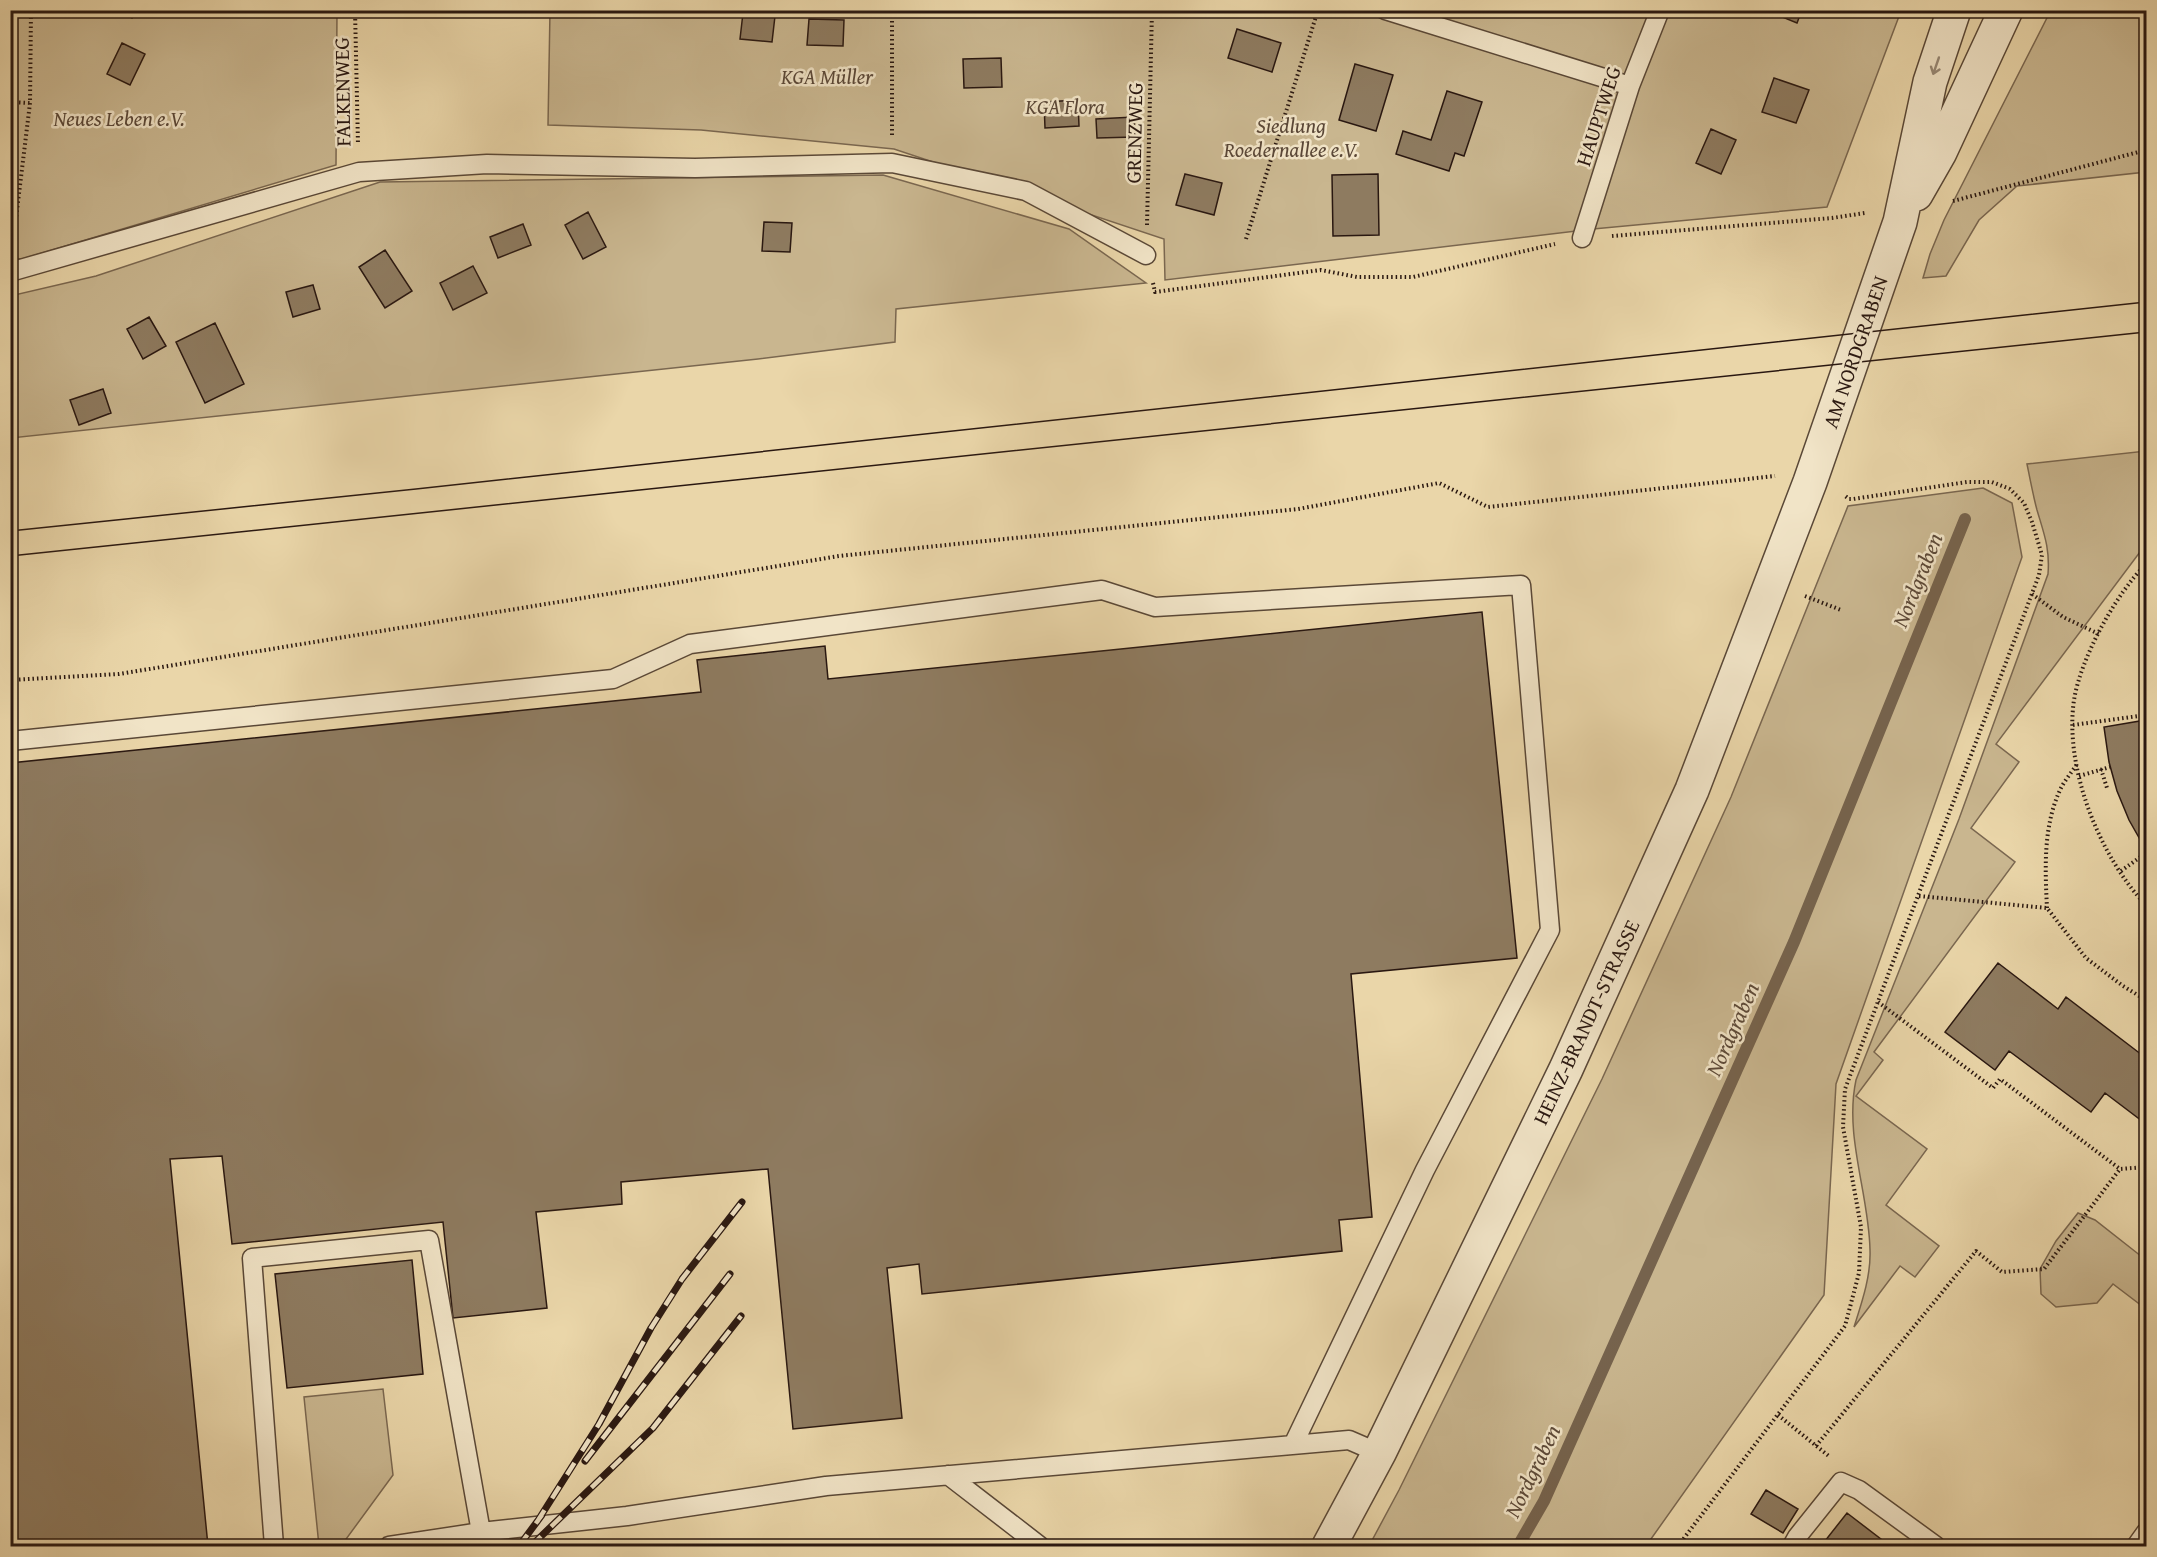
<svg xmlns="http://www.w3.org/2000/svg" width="2157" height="1557" viewBox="0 0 2157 1557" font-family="'Gentium Book Plus',serif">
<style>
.green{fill:#c9b68f;stroke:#7a6750;stroke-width:1.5}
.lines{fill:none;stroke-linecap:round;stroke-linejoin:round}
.stream{stroke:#76634d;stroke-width:12}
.building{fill:#8e7b60;stroke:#2a1811;stroke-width:1.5}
.lane-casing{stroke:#5a4837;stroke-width:21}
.street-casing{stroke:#5a4837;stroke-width:36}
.path{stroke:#2a1811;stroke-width:4;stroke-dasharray:1.5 3;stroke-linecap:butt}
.lane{stroke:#f1e4c7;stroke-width:18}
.street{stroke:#f1e4c7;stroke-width:33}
.tram{stroke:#2a1811;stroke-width:1.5}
.rail-casing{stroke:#2a1811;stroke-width:7}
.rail{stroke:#f1e4c7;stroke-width:4.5;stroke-dasharray:14;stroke-linecap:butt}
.oneway{stroke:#978875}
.labels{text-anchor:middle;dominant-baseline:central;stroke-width:5;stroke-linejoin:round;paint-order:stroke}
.park-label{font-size:21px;font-style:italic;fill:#5a4737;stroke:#f1e4c7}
.street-label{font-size:21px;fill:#2a1811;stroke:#f1e4c7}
.water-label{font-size:22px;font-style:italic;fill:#5d4a39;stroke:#f1e4c7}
</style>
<rect width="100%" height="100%" fill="#ead6a9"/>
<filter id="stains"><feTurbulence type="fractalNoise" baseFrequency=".00333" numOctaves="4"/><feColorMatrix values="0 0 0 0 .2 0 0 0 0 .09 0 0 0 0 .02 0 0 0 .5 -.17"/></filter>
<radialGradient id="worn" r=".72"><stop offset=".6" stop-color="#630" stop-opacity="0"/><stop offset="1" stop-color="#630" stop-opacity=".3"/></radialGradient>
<!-- green -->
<path class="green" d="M2051,10L2146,11V172L2017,186L1979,220L1946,276L1923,278L1930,254L1944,220Z
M11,11H337L336,165L22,259L11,258Z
M550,11H1901L1827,207L1593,229L1165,280L1164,239L894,149L701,130L548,125Z
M883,175L1069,229L1146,283L896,309L895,342L758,359L11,438L10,296L96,276L380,182Z
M2146,451V544L1996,744L2019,762L1971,828L2015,862L1874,1052L1883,1060L1856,1096L1927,1149L1886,1205L1939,1246L1915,1277L1900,1266L1854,1327C1862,1302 1871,1276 1870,1250C1869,1194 1844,1136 1856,1080L1959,819L2048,574C2050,548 2044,534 2037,510C2033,495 2030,479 2027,464Z
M1983,488L2012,503L2022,557L1836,1084L1824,1295L1646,1546H1369L1399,1490L1602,1079L1731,797L1848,506Z
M2078,1213L2095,1220L2146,1260V1309L2113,1284L2097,1303L2056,1307L2041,1294L2040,1269L2056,1241Z
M383,1389L393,1475L341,1546H319L304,1397Z"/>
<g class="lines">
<!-- stream -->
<path class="stream" d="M1518,1546L1544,1501L1794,942L1965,519"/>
</g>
<!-- building -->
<path class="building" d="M114,10H135L132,18Z
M174,10H206V13L174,14Z
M1765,10H1802L1797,23Z
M743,13L775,16L772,42L740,39Z
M809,19L844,20L843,46L807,45Z
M1237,29L1281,43L1272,72L1228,58Z
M122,43L145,54L130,85L107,74Z
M1001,58L1002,87L964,88L963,59Z
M1355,64L1393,75L1376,131L1339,120Z
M1774,78L1809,90L1796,123L1762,112Z
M1447,91L1482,102L1464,156L1455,153L1449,171L1396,154L1403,131L1431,140Z
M1078,100L1079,126L1045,128L1044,102Z
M1134,117L1135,137L1097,138L1096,119Z
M1711,129L1736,140L1721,174L1696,163Z
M1185,174L1222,183L1214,215L1176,205Z
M1378,174L1379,235L1333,236L1332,175Z
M588,212L606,247L583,259L565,225Z
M764,222L792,223L790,252L762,251Z
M523,224L531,245L498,258L490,237Z
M385,250L412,291L385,308L359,267Z
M473,266L487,293L453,310L440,283Z
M313,285L320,309L293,317L286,292Z
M149,317L166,346L143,359L127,329Z
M215,323L244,384L205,403L176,342Z
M103,389L111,413L79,425L70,400Z
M1482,612L1517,958L1351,974L1372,1217L1339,1220L1342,1251L922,1294L919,1264L887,1268L902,1418L793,1429L768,1169L621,1182L622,1204L536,1212L547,1308L453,1318L443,1222L232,1244L222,1156L170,1159L208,1546H10V763L701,692L697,660L825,646L828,679Z
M2146,720V850L2129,820L2117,791L2109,762L2104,727Z
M1998,963L2058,1009L2066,997L2146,1058V1124L2105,1093L2091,1112L2009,1051L1995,1070L1945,1032Z
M412,1260L423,1374L287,1388L275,1274Z
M1766,1490L1798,1509L1783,1533L1751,1514Z
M1847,1513L1890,1546H1821Z"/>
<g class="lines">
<defs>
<path id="lane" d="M1385,10L1630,86
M1582,238L1630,86L1660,10
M10,272L359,172L487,164L695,168L892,163L1026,191L1146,255
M10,741L613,679L690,644L1102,590L1155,607L1521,585L1550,930L1425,1170L1293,1445
M948,1475L1040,1546
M274,1546L252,1258L429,1240L481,1532L482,1546
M389,1546L481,1532L627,1516L826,1486L1349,1440L1379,1453
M1792,1546L1797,1537L1841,1482L1859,1490L1936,1546
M2136,1546L2146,1532"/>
<path id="street" d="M1916,194L1940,152L2006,10
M1329,1546L1379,1453L1566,1069L1692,790L1810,482L1900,222L1930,82L1954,10"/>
</defs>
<!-- lane casing -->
<use href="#lane" class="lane-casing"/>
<!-- street casing -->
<use href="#street" class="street-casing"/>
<!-- path -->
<path class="path" d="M355,10L358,145
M10,102L30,103
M892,135V10
M1953,201L2146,150
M1147,225L1152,10
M1612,236L1832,218L1865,213
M1246,239L1318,10
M13,243L30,103L31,10
M1153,283L1155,292L1321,270L1357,277H1413L1555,244
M2146,564C2116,594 2081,657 2074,700C2064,767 2099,856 2146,905
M2032,594L2063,617L2099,634
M1805,596L1841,610
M10,680L119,674L839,556L1298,509L1439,483L1488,507L1775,476
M2073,725L2146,715
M2101,769L2107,788
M2079,776L2110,767
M2143,856L2146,861
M2121,871L2146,853
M1919,896L2047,908L2086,958L2123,986L2146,1000
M2047,908C2045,868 2043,825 2061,788C2065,780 2072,772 2077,764
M1878,1002L1993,1088L2000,1079L2120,1169L2146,1167
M1778,1415L1830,1457
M1816,1446L1976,1251L2002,1272L2044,1269L2120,1169
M1678,1546L1845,1326L1859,1273L1861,1227L1843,1127L1845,1089L2039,575L2042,555L2032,522L2024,503L2010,489L1992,482H1967L1853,499H1849L1844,495"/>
<!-- lane -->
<use href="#lane" class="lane"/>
<!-- street -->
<use href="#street" class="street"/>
<!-- tram -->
<path class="tram" d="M10,531L416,489L2146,302
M10,556L2146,332"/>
<defs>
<path id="rail" d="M585,1461L730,1274
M537,1522L599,1424L651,1328L682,1279L742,1202
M519,1546L542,1515
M531,1546L653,1428L741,1316"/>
</defs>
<!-- rail casing -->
<use href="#rail" class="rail-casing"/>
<!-- rail -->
<use href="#rail" class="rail"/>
</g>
<!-- one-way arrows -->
<defs><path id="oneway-shaft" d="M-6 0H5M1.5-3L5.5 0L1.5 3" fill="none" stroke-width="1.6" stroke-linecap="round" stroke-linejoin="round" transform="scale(1.5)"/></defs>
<use class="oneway" href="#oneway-shaft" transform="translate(1936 66) rotate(109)"/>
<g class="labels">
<!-- park labels -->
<g class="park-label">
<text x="827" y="76">KGA Müller</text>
<text x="1065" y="106">KGA Flora</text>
<text x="119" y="118">Neues Leben e.V.</text>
<text x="1291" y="125">Siedlung<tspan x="1291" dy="24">Roedernallee e.V.</tspan></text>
</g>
<!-- street labels -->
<g class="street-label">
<text transform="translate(342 92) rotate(-91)">FALKENWEG</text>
<text transform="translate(1598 116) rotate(-72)">HAUPTWEG</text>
<text transform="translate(1134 133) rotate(-89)">GRENZWEG</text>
<text transform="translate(1855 352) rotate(-71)">AM NORDGRABEN</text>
<text transform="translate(1586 1022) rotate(-65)">HEINZ-BRANDT-STRASSE</text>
</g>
<!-- water labels -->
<g class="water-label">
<text transform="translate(1917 580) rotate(-68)">Nordgraben</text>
<text transform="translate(1732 1029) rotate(-66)">Nordgraben</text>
<text transform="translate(1532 1471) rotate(-64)">Nordgraben</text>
</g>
</g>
<!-- margin -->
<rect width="2157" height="1557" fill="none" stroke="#ead6a9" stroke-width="36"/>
<rect x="12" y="12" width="2133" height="1533" fill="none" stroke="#2a1811" stroke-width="3"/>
<rect x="18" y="18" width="2121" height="1521" fill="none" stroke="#2a1811" stroke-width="1.5"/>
<rect width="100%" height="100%" filter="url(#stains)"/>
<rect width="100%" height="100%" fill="url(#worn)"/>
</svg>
